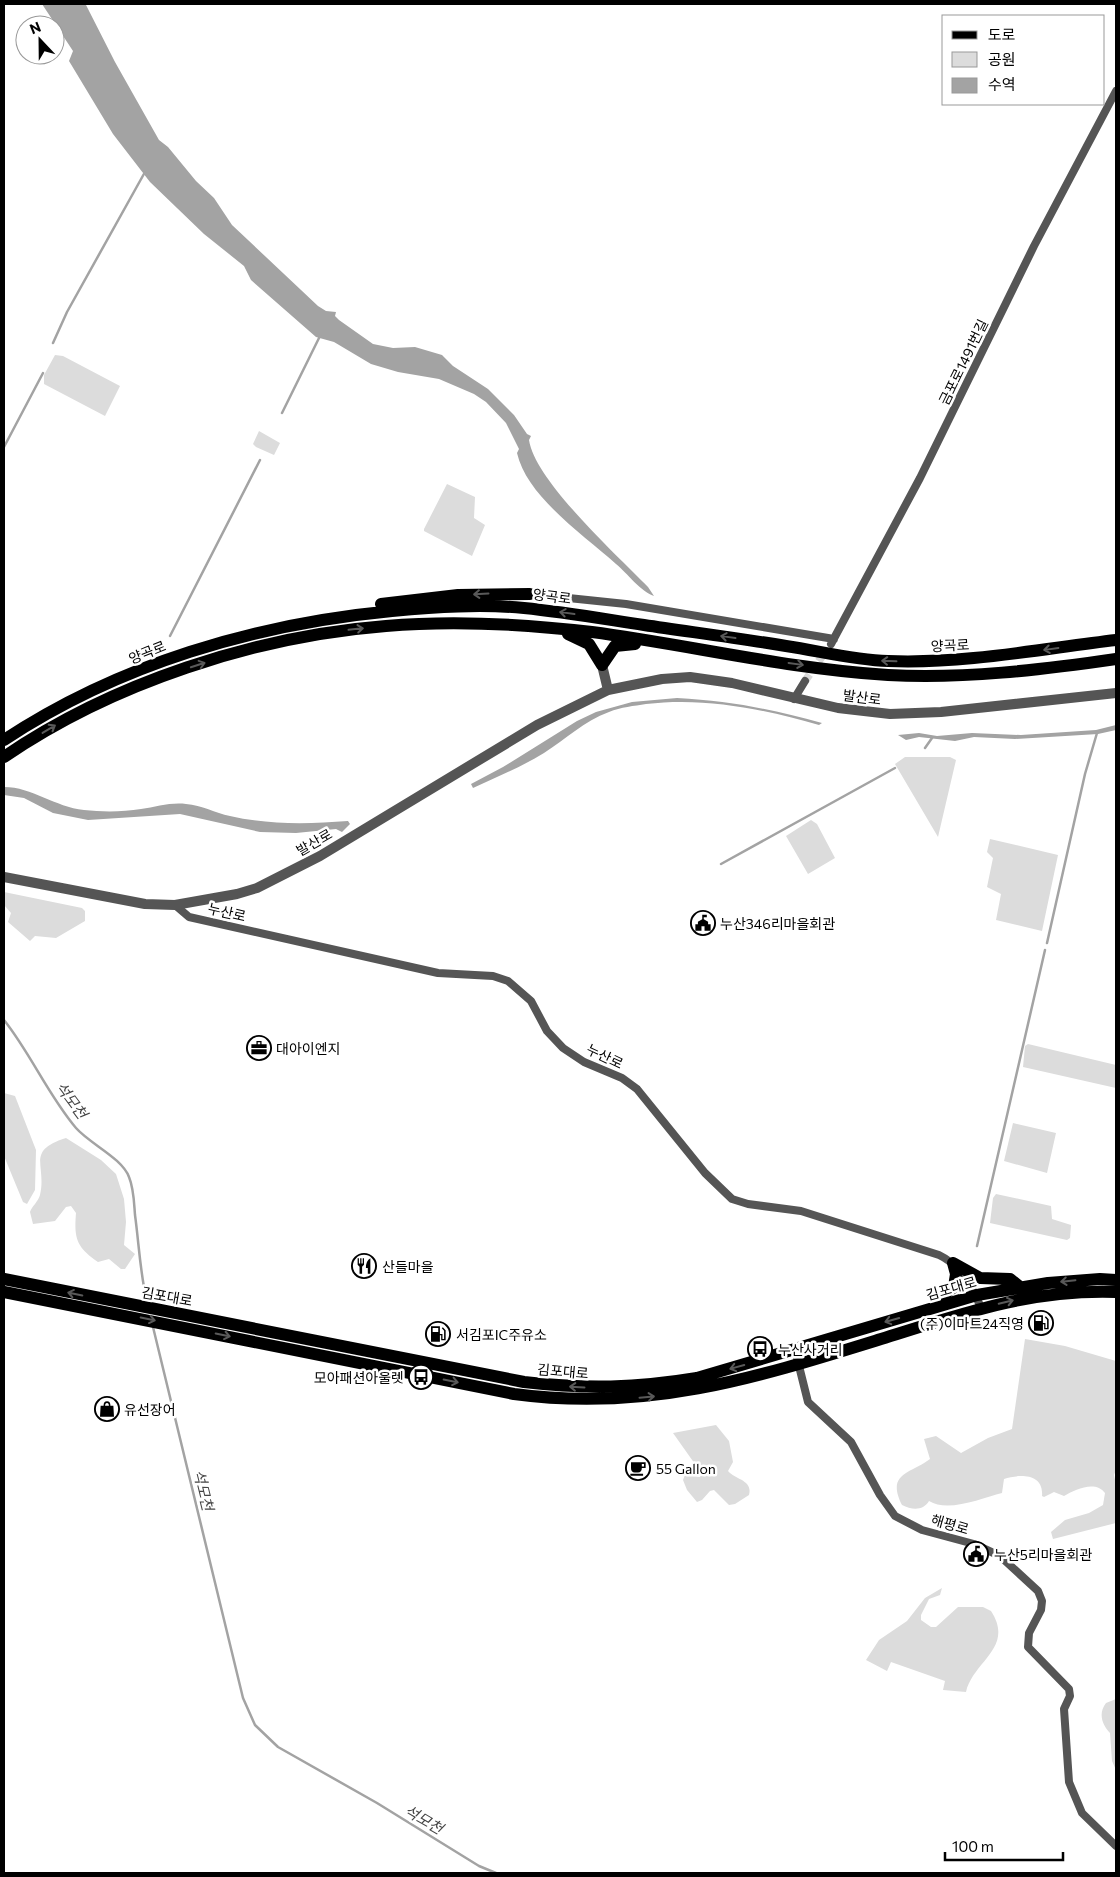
<svg xmlns="http://www.w3.org/2000/svg" width="1120" height="1877" viewBox="0 0 1120 1877" font-family="Commissioner,'Noto Sans KR',sans-serif">
<style>
.green{fill:#dcdcdc}
.water{fill:#a3a3a3}
.lines{fill:none;stroke-linecap:round;stroke-linejoin:round}
.stream{stroke:#a3a3a3;stroke-width:2.5}
.minor-tunnel{stroke:#d9d9d9;stroke-width:8;stroke-dasharray:8 4;stroke-linecap:butt}
.minor{stroke:#555;stroke-width:8}
.tertiary{stroke:#555;stroke-width:10}
.primary{stroke:#000;stroke-width:12}
.trunk{stroke:#000;stroke-width:12}
.oneway{stroke:#595959}
.labels{text-anchor:middle;dominant-baseline:central;stroke-width:5;stroke-linejoin:round;paint-order:stroke}
.street-label{font-size:14px;fill:#000;stroke:#fff}
.poi-label{font-size:14px;fill:#000;stroke:#fff;text-anchor:start}
.water-label{font-size:15px;font-style:italic;fill:#444;stroke:#fff}
</style>
<rect width="100%" height="100%" fill="#fff"/>
<!-- green -->
<path class="green" d="M55,355L63,356L120,386L105,416L44,384V375Z
M259,431L280,443L274,455L256,447L253,444Z
M447,484L475,497L474,518L485,525L472,556L424,531V529Z
M905,757H950L956,760L938,837L895,764Z
M811,820L817,824L835,858L808,874L786,836Z
M990,839L1058,855L1042,931L996,920L1001,894L987,887L993,858L987,852Z
M4,892L82,908L85,911V921L56,938L35,936L30,941L8,922L11,913L4,905Z
M1028,1044L1116,1065V1088L1023,1067L1025,1046Z
M4,1093L15,1096L36,1150L35,1190L27,1204L23,1202L4,1156Z
M1013,1123L1056,1133L1047,1173L1004,1161Z
M66,1138L101,1160L116,1174L124,1199L126,1222L124,1245L135,1254L125,1269H121L109,1259L98,1262C76,1247 74,1238 76,1213L71,1206L66,1207L55,1221L33,1224L30,1212C32,1206 38,1202 40,1195C47,1165 25,1151 66,1138Z
M996,1194L1051,1206L1052,1219L1071,1225L1070,1238L1067,1240L990,1223L993,1198Z
M1025,1339L1065,1346L1116,1361V1470L1114,1475L1116,1484V1523L1053,1539L1051,1532L1065,1520L1089,1513L1103,1505L1105,1493C1096,1480 1075,1489 1064,1496L1054,1492L1044,1497L1042,1496C1044,1473 1019,1474 1004,1479L1002,1493C982,1498 948,1513 929,1501C923,1511 912,1510 902,1505C886,1473 910,1474 930,1459L924,1439L936,1436L961,1453L988,1438L1012,1429Z
M716,1425L729,1441L733,1462L728,1471C736,1480 753,1480 749,1495L735,1504L729,1505L714,1490L710,1491L702,1500L697,1502L687,1490L683,1480L685,1475L700,1477L702,1474L673,1433Z
M942,1588L940,1595L929,1599L921,1615V1620L931,1627H936L958,1607H983L991,1611C1015,1648 973,1661 966,1692L943,1690L945,1681L891,1662L887,1671L866,1660L879,1640L907,1621L925,1598Z
M1116,1699V1770L1112,1761L1110,1733C1102,1725 1098,1713 1106,1703Z"/>
<!-- water -->
<path class="water" d="M42,4L86,5L115,62L159,140L168,147L196,181L214,198L232,225L318,306L326,311L336,312L335,316L339,320L373,344L393,348L415,347L442,355L453,366L488,389L514,415L527,434L531,436L529,440C535,481 618,556 648,587L654,596C641,592 627,573 616,564C584,535 527,497 517,453L519,449L506,423L486,402L474,394L439,379L398,372L371,364L334,342L316,337L251,280L244,266L204,234L150,182L113,134L69,61L73,51Z
M677,698C731,701 771,709 822,723L819,725C762,709 706,697 646,704C634,706 621,707 609,712C584,721 566,739 544,753C521,767 497,777 473,788L471,784L503,767L577,721L596,712L632,702Z
M1116,725V730L1098,734L1015,739L974,737L955,741L919,737L906,740L898,735L919,733L937,736L972,733L1021,735L1096,730Z
M4,787C32,787 55,807 84,810C102,812 123,812 141,809C156,807 171,802 186,804C202,805 215,813 230,816C269,825 309,824 348,821L350,824L342,832L336,829L296,833L260,832L180,814L88,820L53,813L24,798L4,795Z"/>
<g class="lines">
<!-- stream -->
<path class="stream" d="M53,343L67,312L145,172
M282,413L320,336
M4,447L43,373
M170,636L260,460
M925,748L932,738
M721,864L895,768
M1047,943L1085,774L1097,733
M4,1020C31,1054 48,1095 76,1128C90,1144 122,1158 129,1177C134,1189 134,1203 135,1215C139,1244 140,1273 147,1302
M977,1246L1045,950
M153,1327L243,1698L255,1725L278,1747L377,1803L479,1866L496,1873"/>
<!-- minor-tunnel -->
<path class="minor-tunnel" d="M805,681L825,652"/>
<!-- minor -->
<path class="minor" d="M530,594L626,604L834,639
M831,644L920,478L1034,246L1116,91
M794,699L805,681
M175,905L189,917L438,973L493,976L508,981L531,1001L547,1031L563,1048L584,1062L622,1078L637,1089L705,1173L732,1199L748,1204L801,1211L939,1255C960,1265 973,1287 981,1308
M795,1350L808,1402L851,1442L880,1495L895,1516L922,1530L974,1544L1000,1556L1038,1591L1042,1601L1041,1610L1029,1633L1028,1647L1069,1689L1070,1696L1064,1709L1069,1782L1082,1813L1116,1846"/>
<!-- tertiary -->
<path class="tertiary" d="M602,665L608,690L662,679L690,677L732,683L838,708L890,714L941,712L1116,693
M4,877L145,904L175,905L237,894L257,888L320,856L537,725L608,690"/>
<!-- primary -->
<path class="primary" d="M953,1263L980,1278L1010,1279L1020,1287
M4,1279L524,1382C585,1389 637,1388 697,1378L977,1295L1048,1283L1100,1279L1116,1280
M4,1292L514,1394C648,1412 755,1378 881,1339C961,1314 1030,1289 1116,1292
M935,1307L941,1296L954,1287L956,1274L953,1263"/>
<!-- trunk -->
<path class="trunk" d="M381,604L458,595L530,594
M568,634L589,644L602,665
M602,665L615,646L635,644
M4,740C119,664 255,624 392,611C436,607 480,604 524,608C564,612 604,619 644,625C691,632 738,638 786,646C820,651 853,660 888,661C965,664 1040,649 1116,640
M4,757C112,683 256,636 386,626C454,620 524,624 592,632C690,645 788,669 888,675C964,679 1040,670 1116,659"/>
</g>
<!-- one-way arrows -->
<defs><path id="oneway-shaft" d="M-6 0H5M1.5-3L5.5 0L1.5 3" fill="none" stroke-width="1.6" stroke-linecap="round" stroke-linejoin="round" transform="scale(1.25)"/></defs>
<g class="oneway">
<use href="#oneway-shaft" transform="translate(481 594) rotate(177)"/>
<use href="#oneway-shaft" transform="translate(567 613) rotate(-172)"/>
<use href="#oneway-shaft" transform="translate(356 629) rotate(-6)"/>
<use href="#oneway-shaft" transform="translate(728 637) rotate(-172)"/>
<use href="#oneway-shaft" transform="translate(1051 649) rotate(172)"/>
<use href="#oneway-shaft" transform="translate(889 661) rotate(-178)"/>
<use href="#oneway-shaft" transform="translate(796 664) rotate(8)"/>
<use href="#oneway-shaft" transform="translate(198 665) rotate(-18)"/>
<use href="#oneway-shaft" transform="translate(49 729) rotate(-31)"/>
<use href="#oneway-shaft" transform="translate(1068 1281) rotate(174)"/>
<use href="#oneway-shaft" transform="translate(75 1294) rotate(-168)"/>
<use href="#oneway-shaft" transform="translate(1006 1302) rotate(-13)"/>
<use href="#oneway-shaft" transform="translate(148 1319) rotate(12)"/>
<use href="#oneway-shaft" transform="translate(892 1320) rotate(164)"/>
<use href="#oneway-shaft" transform="translate(223 1335) rotate(12)"/>
<use href="#oneway-shaft" transform="translate(737 1367) rotate(165)"/>
<use href="#oneway-shaft" transform="translate(451 1381) rotate(11)"/>
<use href="#oneway-shaft" transform="translate(577 1387) rotate(-177)"/>
<use href="#oneway-shaft" transform="translate(647 1397) rotate(-5)"/>
</g>
<!-- icons -->
<defs>
<symbol id="civic-ring" viewBox="-11 -11 22 22"><circle r="9.5" fill="#fff" stroke="#000" stroke-width="1.5"/><path d="M-.6-6.5H3V-4.5H.6V-3L4-1V1h2V6H-6V1h2V-1L-.6-3ZM-1.2 2.5V6h2.4V2.5Z" fill="#000"/></symbol>
<symbol id="office-ring" viewBox="-11 -11 22 22"><circle r="9.5" fill="#fff" stroke="#000" stroke-width="1.5"/><path d="M-6-3h4V-5.5h4V-3h4V5H-6ZM-1-4.5V-3h2v-1.5ZM-6 0V1H6V0Z" fill="#000"/></symbol>
<symbol id="restaurant-ring" viewBox="-11 -11 22 22"><circle r="9.5" fill="#fff" stroke="#000" stroke-width="1.5"/><path d="M-5-6h1v4h1v-4h1v4h1v-4h1v5L-1.5 .5V6h-2V.5L-5-1ZM5-6V6H3V1.5H1.5Q1.5-4 5-6Z" fill="#000"/></symbol>
<symbol id="fuel-ring" viewBox="-11 -11 22 22"><circle r="9.5" fill="#fff" stroke="#000" stroke-width="1.5"/><path d="M-5.5-6h7V0h2V4h1.3V-2.5L3-4.5l.8-.8L6-3V5H2.5V1h-1V6h-7ZM-4.2-4.7v3.2H.2V-4.7Z" fill="#000"/></symbol>
<symbol id="bus-ring" viewBox="-11 -11 22 22"><circle r="9.5" fill="#fff" stroke="#000" stroke-width="1.5"/><path d="M-5-6H5V4H4V6H2V4H-2V6H-4V4H-5ZM-3.5-4V0h7V-4ZM-3.5 1.2v1.5H-2V1.2ZM2 1.2v1.5H3.5V1.2Z" fill="#000"/></symbol>
<symbol id="shop-ring" viewBox="-11 -11 22 22"><circle r="9.5" fill="#fff" stroke="#000" stroke-width="1.5"/><path d="M-5-2.5h2.3a2.7 3.5 0 0 1 5.4 0H5L5.5 6h-11ZM-1.5-2.5h3a1.5 2.3 0 0 0-3 0Z" fill="#000"/></symbol>
<symbol id="cafe-ring" viewBox="-11 -11 22 22"><circle r="9.5" fill="#fff" stroke="#000" stroke-width="1.5"/><path d="M-5.5-4.5H6V0H3Q3 3.5 0 3.5H-2.5Q-5.5 3.5-5.5 0ZM3-3.2v2h1.7v-2ZM-6 4.5H4V6H-6Z" fill="#000"/></symbol>
</defs>
<g fill-rule="evenodd">
<use href="#civic-ring" x="689" y="909" width="28" height="28"/>
<use href="#office-ring" x="245" y="1034" width="28" height="28"/>
<use href="#restaurant-ring" x="350" y="1252" width="28" height="28"/>
<use href="#fuel-ring" x="1027" y="1309" width="28" height="28"/>
<use href="#fuel-ring" x="424" y="1320" width="28" height="28"/>
<use href="#bus-ring" x="746" y="1335" width="28" height="28"/>
<use href="#bus-ring" x="407" y="1363" width="28" height="28"/>
<use href="#shop-ring" x="93" y="1395" width="28" height="28"/>
<use href="#cafe-ring" x="624" y="1454" width="28" height="28"/>
<use href="#civic-ring" x="962" y="1540" width="28" height="28"/>
</g>
<g class="labels">
<!-- street labels -->
<g class="street-label">
<text transform="translate(963 362) rotate(-64)">금포로1491번길</text>
<text transform="translate(552 596) rotate(7)">양곡로</text>
<text transform="translate(950 645) rotate(-3)">양곡로</text>
<text transform="translate(147 652) rotate(-22)">양곡로</text>
<text transform="translate(862 697) rotate(7)">발산로</text>
<text transform="translate(314 842) rotate(-30)">발산로</text>
<text transform="translate(227 912) rotate(13)">누산로</text>
<text transform="translate(605 1056) rotate(25)">누산로</text>
<text transform="translate(951 1288) rotate(-16)">김포대로</text>
<text transform="translate(167 1296) rotate(10)">김포대로</text>
<text transform="translate(563 1371) rotate(5)">김포대로</text>
<text transform="translate(950 1524) rotate(16)">해평로</text>
</g>
<!-- poi labels -->
<g class="poi-label">
<text x="720" y="923">누산346리마을회관</text>
<text x="276" y="1048">대아이엔지</text>
<text x="382" y="1266">산들마을</text>
<text x="1024" y="1323" text-anchor="end">(주)이마트24직영</text>
<text x="456" y="1334">서김포IC주유소</text>
<text x="778" y="1349">누산사거리</text>
<text x="404" y="1377" text-anchor="end">모아패션아울렛</text>
<text x="124" y="1409">유선장어</text>
<text x="656" y="1468">55 Gallon</text>
<text x="994" y="1554">누산5리마을회관</text>
</g>
<!-- water labels -->
<g class="water-label">
<text transform="translate(72 1100) rotate(53)">석모천</text>
<text transform="translate(204 1490) rotate(76)">석모천</text>
<text transform="translate(424 1819) rotate(30)">석모천</text>
</g>
</g>
<!-- border -->
<rect width="1120" height="1877" fill="none" stroke="#000000" stroke-width="10"/>
<!-- legend -->
<rect x="942" y="15" width="162" height="90" fill="#ffffff" stroke="#999999"/>
<rect x="952" y="31" width="25" height="8" fill="#000000" stroke="#999999"/>
<text x="988" y="40" font-size="15" fill="#000000">도로</text>
<rect x="952" y="52" width="25" height="15" fill="#dcdcdc" stroke="#999999"/>
<text x="988" y="65" font-size="15" fill="#000000">공원</text>
<rect x="952" y="78" width="25" height="15" fill="#a3a3a3" stroke="#999999"/>
<text x="988" y="90" font-size="15" fill="#000000">수역</text>
<!-- north arrow -->
<g transform="translate(40 40) rotate(338)"><circle r="24" fill="#ffffff" stroke="#999999"/>
<path d="M0-4L9 19L0 12L-9 19Z" fill="#000000"/>
<text y="-8" font-size="14" font-weight="bold" text-anchor="middle" fill="#000000">N</text>
</g>
<!-- scale -->
<path d="M945 1852v8h118v-8" fill="none" stroke="#000000" stroke-width="2.5"/>
<text x="952" y="1852" font-size="15" fill="#000000" stroke="#ffffff" stroke-width="4" paint-order="stroke">100 m</text>
</svg>
